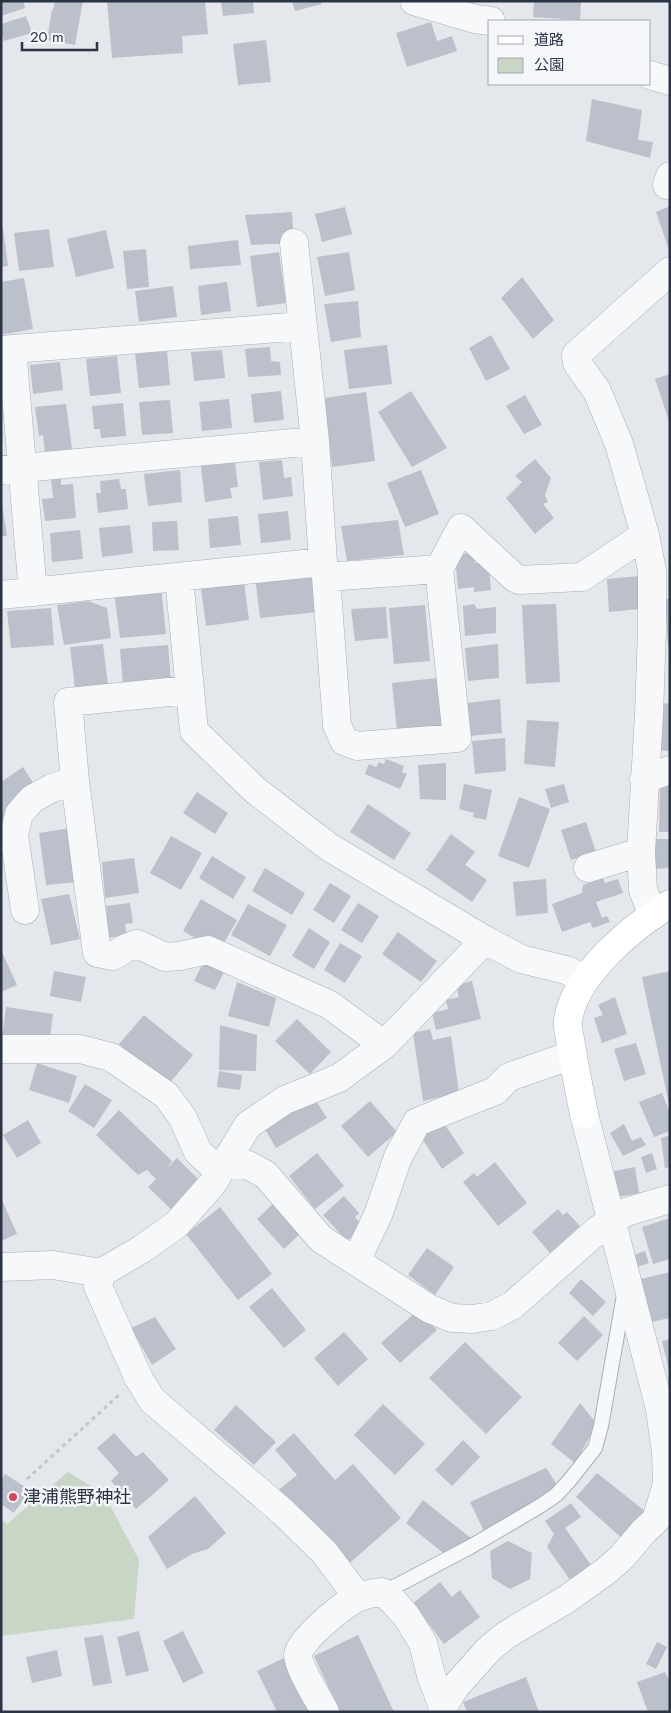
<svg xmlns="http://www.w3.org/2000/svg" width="671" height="1713" viewBox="0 0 671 1713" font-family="Jost,'Noto Sans JP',sans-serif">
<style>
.green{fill:#c9d6c5}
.building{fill:#bbc0ca}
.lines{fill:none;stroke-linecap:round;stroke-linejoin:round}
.lane-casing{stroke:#a9aeb7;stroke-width:16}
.street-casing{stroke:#a9aeb7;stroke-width:29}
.secondary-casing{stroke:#a9aeb7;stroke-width:29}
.path{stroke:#c2c5cb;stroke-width:3;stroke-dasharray:4 4;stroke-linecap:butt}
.lane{stroke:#f7f8fa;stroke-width:14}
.street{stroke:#f7f8fa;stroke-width:28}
.secondary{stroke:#fff;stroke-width:28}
.poi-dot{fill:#d1495b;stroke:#f4f6f9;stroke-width:2}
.labels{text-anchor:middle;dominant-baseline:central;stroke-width:5;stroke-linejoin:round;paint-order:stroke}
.poi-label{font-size:18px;fill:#2b3445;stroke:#f4f6f9;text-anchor:start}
</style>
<rect width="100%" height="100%" fill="#e4e7ec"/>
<!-- green -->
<path class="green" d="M68,1472L104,1494L139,1560L134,1619L1,1636V1519L7,1524Z"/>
<!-- building -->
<path class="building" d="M1,1H23L25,8L1,16Z
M55,1H83L75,45L47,40L52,10L75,14L53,10Z
M107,1H205L208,34L182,36L183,53L112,58Z
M221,1H253L254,13L223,16Z
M292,1H321L322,4L295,11Z
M534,1H581L580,20L533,17Z
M26,16L32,33L4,41L1,33V24Z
M431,22L437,41L452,36L457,51L407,67L396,33Z
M266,40L271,82L238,85L233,44Z
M592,99L642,110L638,140L653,142L650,158L586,141Z
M670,206V250H669L656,212Z
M345,207L352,234L322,242L315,214Z
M292,212L294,243L251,245L245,215Z
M1,228H3L8,266L1,267Z
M49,229L54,267L19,271L14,233Z
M106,230L114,268L76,277L67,239Z
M238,240L241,265L190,269L188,246Z
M146,249L149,287L127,289L123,251Z
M279,252L286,303L257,307L250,256Z
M349,252L355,290L325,296L317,257Z
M522,277L554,320L533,339L501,298Z
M24,278L33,329L1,335V282Z
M227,282L231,311L201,315L198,286Z
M173,286L177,317L139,322L135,291Z
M358,301L361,337L331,342L324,304Z
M491,335L510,369L486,381L469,348Z
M387,345L392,384L349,389L344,350Z
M270,347L271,361L280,362L281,375L248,377L245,349Z
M222,350L225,378L194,381L191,352Z
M167,351L170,385L139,388L135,354Z
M117,356L121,393L90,396L86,359Z
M60,362L63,390L33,394L30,365Z
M670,374V421H669L655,379Z
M281,391L284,420L254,423L251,394Z
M411,391L447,448L412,467L378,412Z
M366,392L375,461L332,467L324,398Z
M525,395L542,425L524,434L506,406Z
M229,399L232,428L202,431L199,402Z
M170,400L173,433L142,435L139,402Z
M123,403L126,436L101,438L100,429H94L92,406Z
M66,404L72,449L45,452L43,435L39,436L35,407Z
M535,459L551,478L545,495L548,502L543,504L554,518L535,534L506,498L522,482L515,476Z
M282,460L284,478L291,477L293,496L263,500L259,462Z
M235,462L238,487L230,488L232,498L205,502L201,466Z
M180,470L182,502L148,506L144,474Z
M421,470L439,514L405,527L387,483Z
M61,477V485L73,484L76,518L45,521L42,499L53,498L51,478Z
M119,479L121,489H126L128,509L98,513L96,493H101L100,481Z
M1,498L7,536H1Z
M288,511L291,540L261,543L258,514Z
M238,516L241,545L210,548L208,519Z
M398,520L404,555L347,561L341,526Z
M177,521L179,550L153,551L152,522Z
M130,525L133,553L102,557L99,528Z
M80,530L83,559L52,562L50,533Z
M474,553L475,563L483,562L489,568L491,590L474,592V587L458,589L455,554Z
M315,570L318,612L260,618L255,576Z
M243,575L249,620L206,626L200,581Z
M639,576L640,609L609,612L607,579Z
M161,587L166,634L120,638L114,592Z
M665,599H670V646H668Z
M88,601L107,608L111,638L64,645L57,605Z
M474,604L477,609L496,607V633L465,636L463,606Z
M556,604L560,682L526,684L522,605Z
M425,605L430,661L394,664L389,608Z
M386,607L388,638L355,641L351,609Z
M51,608L54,645L11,648L7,611Z
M103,644L108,685L75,688L70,647Z
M498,644L499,678L468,681L465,648Z
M168,645L171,682L123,686L120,649Z
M437,678L442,726L397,731L392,683Z
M500,699L502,733L470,736L467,703Z
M670,703V751L651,750L655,704Z
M527,720L559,722L555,767L524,764Z
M505,738L506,771L475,774L472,741Z
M386,759L404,766L402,772L407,774L400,789L365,774L369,764L376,767L379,762L384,764Z
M446,763V800L420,799L418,765Z
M23,767L37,789L21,809L1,822V782Z
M464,784L492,790L486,820L473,817L474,813L459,809Z
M564,784L569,802L551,808L545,789Z
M660,784H670V832H659Z
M197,792L228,813L215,834L183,813Z
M519,797L550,809L529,868L498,856Z
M368,804L411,833L394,860L350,832Z
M586,822L596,852L571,860L561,830Z
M70,828L77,882L46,885L39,833Z
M451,834L475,852L465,865L487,880L472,902L426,870Z
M171,836L202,853L181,890L150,873Z
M651,839H670V868L654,869Z
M212,856L246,877L233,899L199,878Z
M134,858L139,893L105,898L102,862Z
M265,868L305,893L292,915L252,891Z
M603,878L605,883L618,879L623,893L596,902L602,918L607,916L610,922L593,928L590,922L562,932L552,904L582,893L583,885Z
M546,879L548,913L516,916L513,882Z
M330,883L351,896L334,923L313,910Z
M69,894L80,939L51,945L41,899Z
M201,899L237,920L219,952L183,931Z
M130,903L133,923L125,924L127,935L100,939L97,917L107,915L106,906Z
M358,903L379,916L362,943L341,930Z
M248,904L287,925L270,956L231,935Z
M309,928L330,942L314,969L292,956Z
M398,932L437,961L421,982L382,954Z
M340,943L362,956L345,983L324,970Z
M1,950L17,985L1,992Z
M204,961L225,970L215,990L194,981Z
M54,971L86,977L81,1002L50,996Z
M670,971V1103L669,1104L642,977Z
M472,981L481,1019L436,1030L432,1013L448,1009L446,1000L459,997L456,985Z
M237,982L276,998L269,1027L228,1016Z
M615,997L627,1034L602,1043L594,1018L603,1015L598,1005Z
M6,1007L53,1014L49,1046L2,1039Z
M144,1015L193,1055L168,1085L119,1044Z
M297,1019L331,1052L310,1074L275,1041Z
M220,1025L257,1035L256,1071L219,1070Z
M430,1029L433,1040L451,1036L459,1093L423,1101L413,1033Z
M636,1043L646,1074L624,1081L614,1049Z
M37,1063L77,1076L69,1103L29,1090Z
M219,1071L242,1075L240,1090L217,1087Z
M85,1084L112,1100L94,1128L68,1111Z
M662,1093L670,1113V1131L654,1137L639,1102Z
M313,1096L327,1118L276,1148L263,1126Z
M370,1101L397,1132L368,1157L341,1126Z
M119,1110L172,1161L167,1168L177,1158L205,1186L177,1215L148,1187L156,1179L147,1170L138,1175L96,1135Z
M28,1120L41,1143L17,1158L3,1135Z
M443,1122L464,1153L442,1169L421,1137Z
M624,1124L632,1141L641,1137L646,1145L623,1156L610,1133Z
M670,1135V1167L665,1168L661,1138Z
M317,1153L344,1186L315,1209L289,1176Z
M652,1153L657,1169L646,1173L641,1157Z
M495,1162L527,1203L498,1226L463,1182L474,1173L477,1177Z
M635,1167L639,1193L618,1197L614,1171Z
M344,1196L359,1213L355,1217L363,1226L347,1241L323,1215Z
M1,1198L17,1234L1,1241Z
M275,1202L302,1232L284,1249L257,1219Z
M220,1207L272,1274L238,1300L186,1234Z
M558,1209L563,1215L567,1212L580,1226L550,1253L532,1232Z
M670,1218V1259L653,1264L642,1227Z
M427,1248L454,1267L435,1295L408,1275Z
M645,1251L649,1263L637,1267L634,1255Z
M670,1272V1318L651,1322L641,1279Z
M581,1279L606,1302L593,1316L569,1293Z
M272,1288L306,1330L284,1348L249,1307Z
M418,1310L437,1330L400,1363L381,1343Z
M584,1316L603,1335L577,1361L558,1343Z
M155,1317L176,1349L152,1365L131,1328Z
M344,1332L368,1359L338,1386L314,1358Z
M670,1339V1370H669L662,1341Z
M465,1342L522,1397L486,1434L429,1378Z
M580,1403L597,1424L575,1463L551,1444Z
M383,1404L425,1444L395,1475L354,1435Z
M236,1405L276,1442L254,1465L214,1430Z
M114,1433L136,1457L143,1452L169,1480L136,1509L111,1481L119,1473L97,1448Z
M294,1433L335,1480L353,1464L401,1518L344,1568L276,1492L297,1475L275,1450Z
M463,1440L480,1457L452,1486L435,1470Z
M546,1468L558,1486L484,1531L470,1502Z
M597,1473L656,1520L626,1542L576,1497Z
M5,1474L30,1490L14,1513L1,1504V1480Z
M195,1496L226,1533L208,1549L192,1554L167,1569L148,1537Z
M423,1500L472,1539L447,1556L406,1523Z
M571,1503L581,1517L565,1528L591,1565L570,1580L547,1547L554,1534L545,1521Z
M508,1541L532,1553L530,1579L510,1589L492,1578L490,1551Z
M440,1582L452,1597L460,1590L480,1617L444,1644L413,1603Z
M139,1631L149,1671L126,1676L117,1637Z
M183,1631L204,1673L183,1683L163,1641Z
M103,1635L112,1683L93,1686L84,1638Z
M358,1635L394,1712H340L314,1656Z
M657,1642L667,1647L656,1669L646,1664Z
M57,1650L62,1676L32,1683L26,1657Z
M288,1656L314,1709L309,1712H277L257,1671Z
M665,1672L670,1682V1712H648L637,1682Z
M526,1677L539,1712H467L463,1702Z"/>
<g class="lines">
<defs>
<path id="lane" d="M382,1592L398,1585L470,1547L540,1506L556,1495L569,1481L595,1448L601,1426L624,1295"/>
<path id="street" d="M414,1L475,19L491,21
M650,75L670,81
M667,185L670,176
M294,243L303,326
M12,349L33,592
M1,350L303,326L315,441L323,562L1,595
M1,470L315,441
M323,562L326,577L337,725L344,741L357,746L457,738L439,569L326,577
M439,569L461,528L515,578L519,580L582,577L645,535
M179,578L194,731L255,790L329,847L485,940L521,959L566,970L585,979
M644,779L670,770
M75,781L97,953L113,956L126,948L137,944L165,957L180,956L208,950L330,1005L384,1045
M588,868L641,852
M25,910L14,835L19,814L32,799L52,788L75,781L68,702L189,690
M653,915L643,890L641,852L649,714L652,630V571L645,535L619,444L597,391L577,363L576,355L670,271
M1,1049H80L111,1057L166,1095L183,1118L198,1152L210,1163L248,1165L266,1175L321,1239L430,1309L452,1318L472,1319L492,1316L513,1305L599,1229L626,1212L670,1199
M356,1261L378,1215L398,1157L417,1122L495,1091L509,1077L572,1055
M1,1267L53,1265L101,1273
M358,1597L324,1552L283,1512L152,1400L138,1377L98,1286L101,1273L142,1249L176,1225L213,1183L248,1125L285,1100L339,1078L384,1045L485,940
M443,1707L455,1687L489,1649L506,1635L567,1599L606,1571L622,1557L644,1531L656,1520L667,1484L666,1453L660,1409L584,1114
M325,1712C319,1700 298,1667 298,1655C298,1641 346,1602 359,1597C366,1594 374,1593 382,1592L393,1601L407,1617L423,1643L431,1675L443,1707L442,1712"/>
<path id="secondary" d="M584,1114C579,1089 574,1064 570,1039C569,1033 567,1025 568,1020C575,974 632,927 670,904"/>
</defs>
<!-- lane casing -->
<use href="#lane" class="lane-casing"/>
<!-- street casing -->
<use href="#street" class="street-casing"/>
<!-- secondary casing -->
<use href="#secondary" class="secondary-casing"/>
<!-- path -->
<path class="path" d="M27,1479L119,1395"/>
<!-- lane -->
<use href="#lane" class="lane"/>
<!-- street -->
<use href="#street" class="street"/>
<!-- secondary -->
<use href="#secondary" class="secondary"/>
</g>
<!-- markers -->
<circle class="poi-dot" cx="13" cy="1497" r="5"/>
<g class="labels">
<!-- poi labels -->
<g class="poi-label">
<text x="23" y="1497">津浦熊野神社</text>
</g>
</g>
<!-- border -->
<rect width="671" height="1713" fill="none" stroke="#2b3445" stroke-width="5"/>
<!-- legend -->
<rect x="488" y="20" width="162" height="65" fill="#f4f6f9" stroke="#a4a8b1"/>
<rect x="498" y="36" width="25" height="8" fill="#ffffff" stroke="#a4a8b1"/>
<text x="534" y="45" font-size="15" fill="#2b3445">道路</text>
<rect x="498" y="58" width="25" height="15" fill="#c9d6c5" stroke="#a4a8b1"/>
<text x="534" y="70" font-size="15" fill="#2b3445">公園</text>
<!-- scale -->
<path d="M22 42v8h75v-8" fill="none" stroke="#2b3445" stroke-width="2.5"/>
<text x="30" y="42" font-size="15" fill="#2b3445" stroke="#f4f6f9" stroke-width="4" paint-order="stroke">20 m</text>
</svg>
